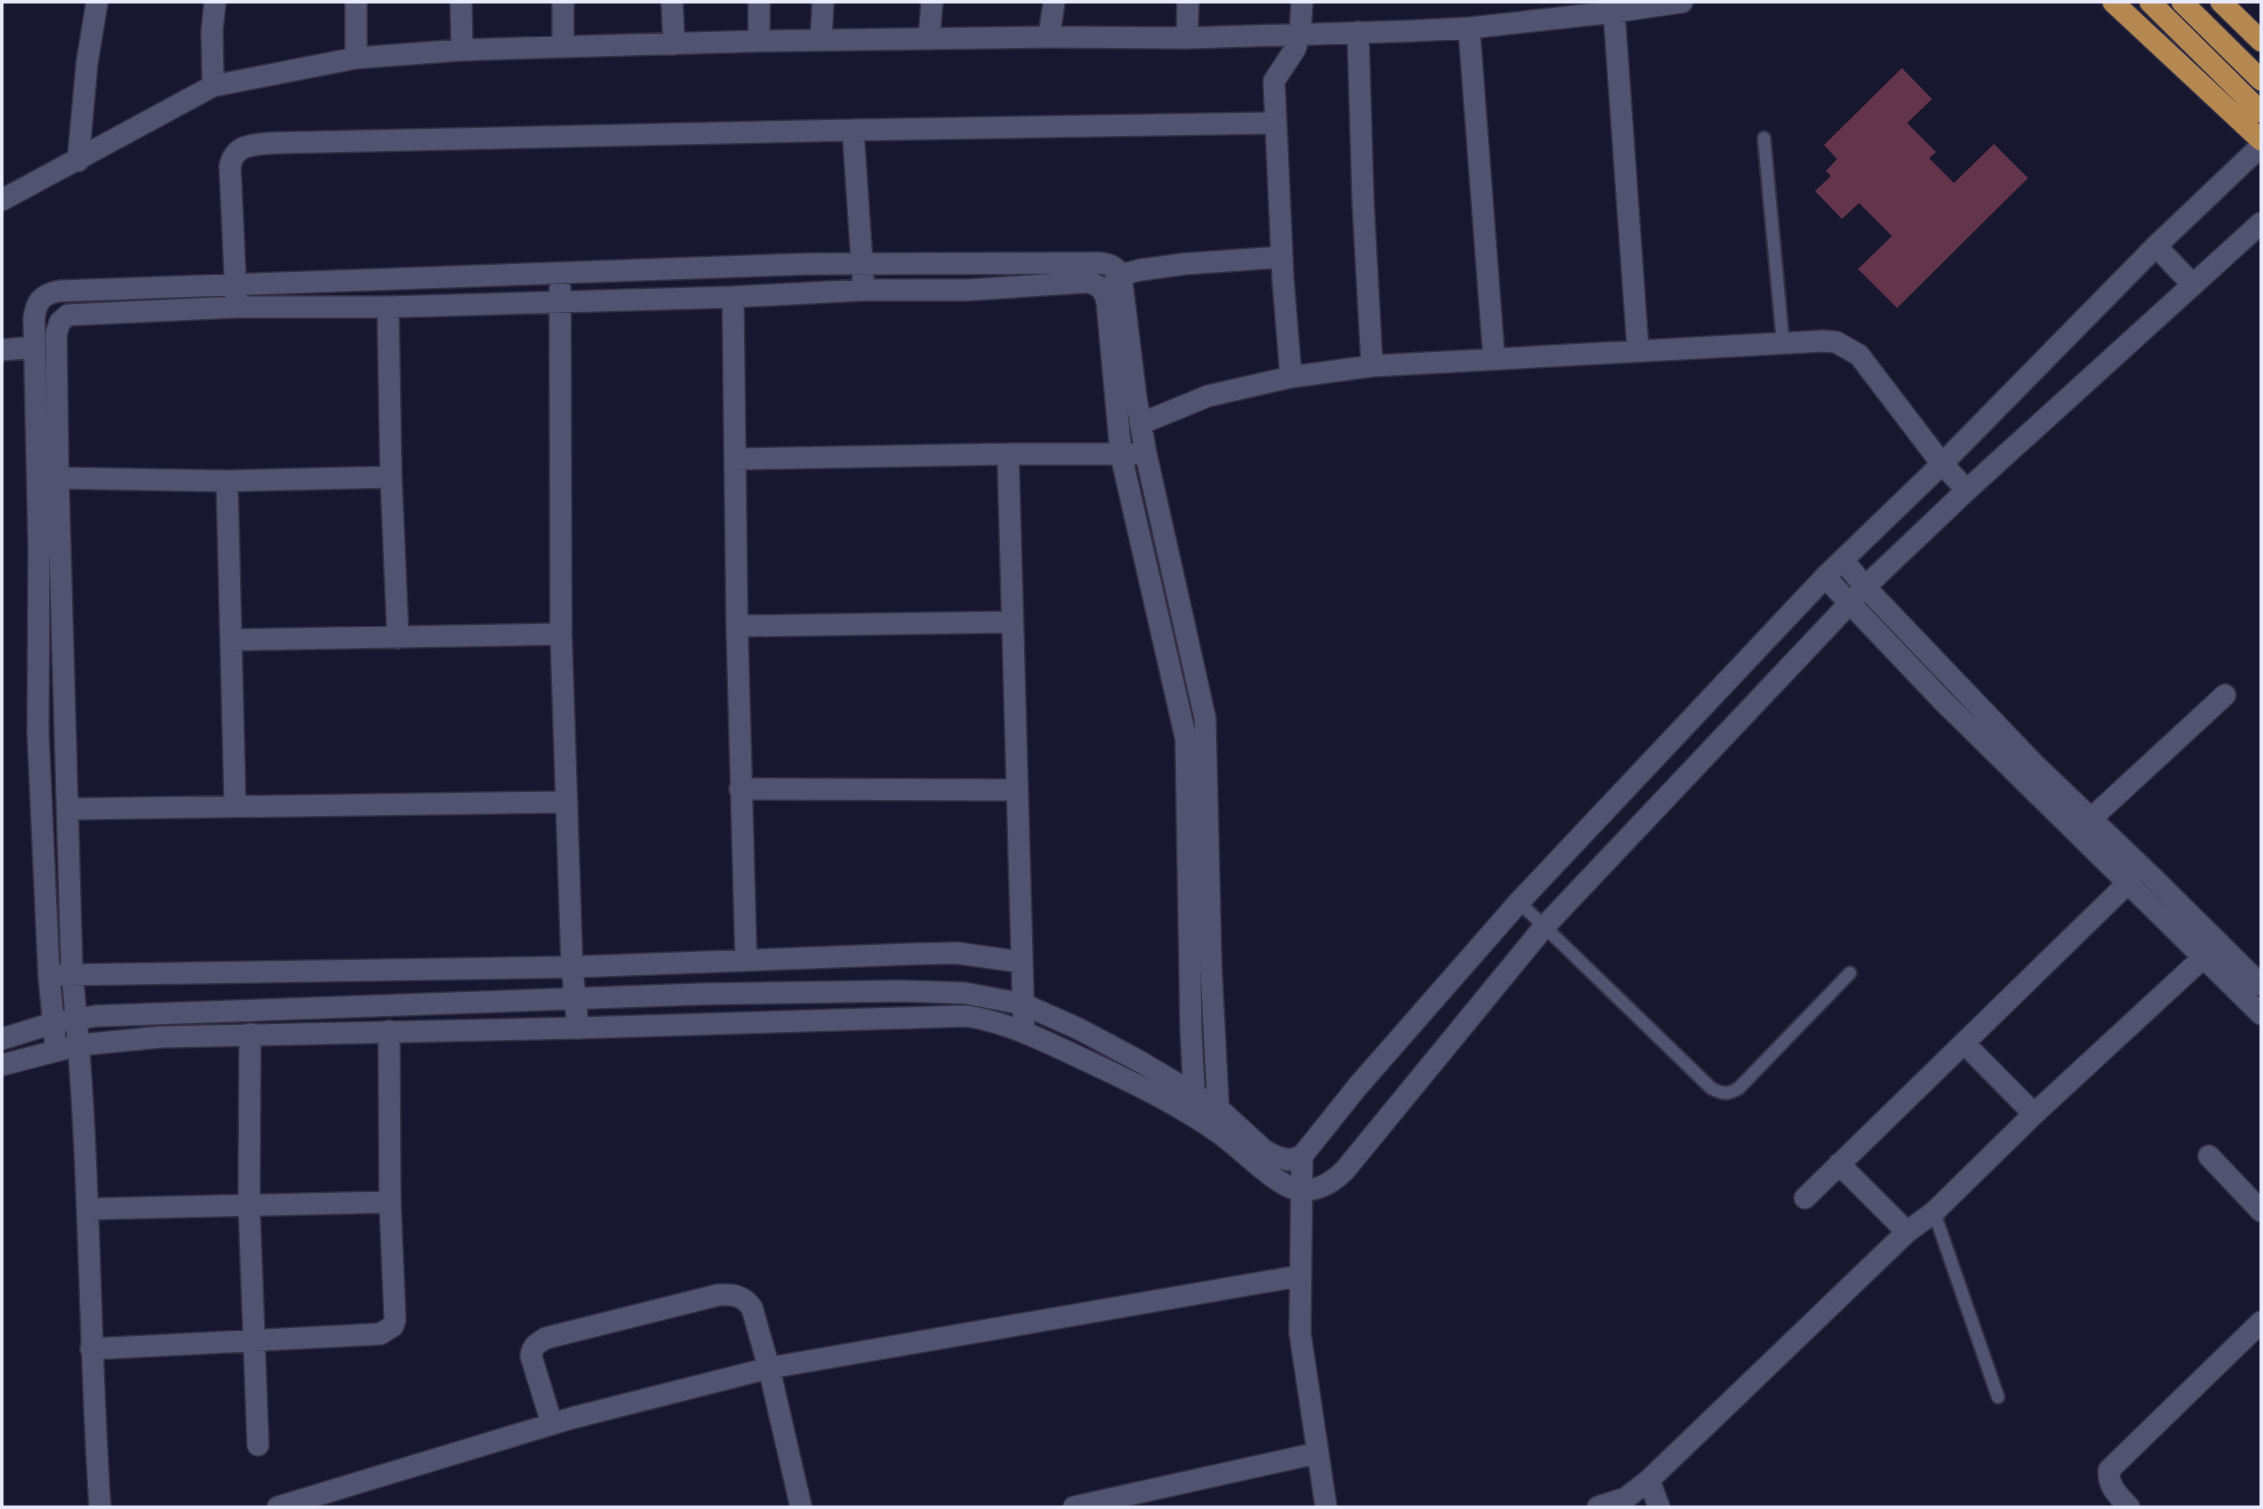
<svg xmlns="http://www.w3.org/2000/svg" width="2263" height="1509" viewBox="0 0 2263 1509" font-family="Overpass,sans-serif">
<style>
.building{fill:#64354a}
.lines{fill:none;stroke-linecap:round;stroke-linejoin:round}
.service-casing{stroke:#323145;stroke-width:16}
.minor-casing{stroke:#323145;stroke-width:24}
.tertiary-casing{stroke:#323145;stroke-width:24}
.trunk-casing{stroke:#323145;stroke-width:24}
.service{stroke:#515370;stroke-width:12}
.minor{stroke:#515370;stroke-width:21}
.tertiary{stroke:#515370;stroke-width:21}
.trunk{stroke:#b68851;stroke-width:21}
</style>
<rect width="100%" height="100%" fill="#171730"/>
<!-- building -->
<path class="building" d="M1902,68L1932,99L1907,123L1936,152L1929,158L1954,183L1994,144L2028,178L1897,308L1858,269L1892,236L1859,203L1842,219L1815,191L1831,176L1826,171L1837,159L1824,145Z"/>
<g class="lines">
<defs>
<path id="service" d="M1764,138L1783,343
M1519,902L1711,1088C1722,1094 1728,1095 1739,1088L1850,973
M1934,1212L1998,1397"/>
<path id="minor" d="M461,2L462,50
M672,2L674,44
M759,2V41
M1469,28L1494,358
M1358,32L1363,201L1372,366
M1049,37L1054,2
M1187,38L1188,2
M929,39L932,2
M821,40L823,2
M563,46V2
M356,58V2
M213,86L212,31L215,2
M853,130L863,278
M78,161L87,63L97,2
M2,200L213,86L356,58L462,50L759,41L1049,37L1187,38L1411,31L1469,28L1614,12
M1112,285L1121,275L1140,270L1183,264L1282,257
M560,289L561,634L572,967L578,1028
M236,297L230,166C235,144 252,145 272,143L853,130L1275,123
M733,297L737,626L746,959
M388,307L391,477L398,638
M2,350L34,347
M1638,350L1614,12L1682,2
M1291,377L1283,280L1274,81L1295,49L1300,34L1302,2
M1140,424L1208,396L1291,377L1372,366L1823,341L1836,342L1859,355L1942,464L1967,490
M1008,454L1024,1031
M735,459L1008,454H1135
M58,478L227,481L391,477
M227,481L235,805
M1843,560L1865,587L2033,763L2153,878L2261,985
M1825,577L1943,701L2261,1014
M737,626L1011,622
M232,640L561,634
M740,789L1017,790
M68,809L567,802
M2081,828L2225,695
M61,975L572,967L911,954L957,953L1020,962
M250,1034L249,1204L258,1445
M1964,1043L2034,1114
M56,1049L49,976L38,733L39,548L34,319C36,301 42,294 60,291L806,264L1099,263C1109,264 1115,266 1121,275L1136,398L1146,454L1205,718L1211,969L1219,1122
M1302,1156L1300,1333L1326,1507
M2209,1156L2261,1211
M1839,1164L1907,1232
M1805,1198L2128,883
M88,1209L390,1202
M91,1349L380,1334L393,1326L395,1320L390,1202L389,1031
M552,1424L531,1356C532,1346 538,1343 546,1338L718,1295C732,1294 743,1295 752,1308L769,1368L801,1507
M1649,1480L1659,1507
M100,1507C88,1330 91,1152 72,975L58,478L56,334L60,322L68,315L237,307H388L733,297L864,290H968L1088,282C1100,285 1105,291 1107,302L1121,455L1186,739L1191,1032L1195,1109
M278,1507L572,1418L769,1368L1299,1276
M1074,1507L1317,1453
M1598,1507L1626,1498L1649,1480L1907,1232L1934,1212L2034,1114L2219,943
M2129,1507C2118,1495 2108,1487 2109,1470L2261,1322"/>
<path id="tertiary" d="M2156,246L2193,285
M2,1039L53,1023L96,1016L702,994L902,991L964,993L1023,1004L1079,1029L1139,1061L1218,1108L1265,1151L1277,1157L1289,1160L1302,1156L1358,1086L1519,902L1825,577L1942,464L2156,246L2261,146
M2,1065L79,1045L161,1037L578,1028L967,1016C1010,1023 1047,1042 1087,1061C1132,1082 1178,1104 1219,1133C1238,1146 1272,1181 1292,1188C1312,1195 1331,1184 1345,1170L1544,927L1865,587L1967,490L2261,223"/>
<path id="trunk" d="M2113,2L2261,140
M2150,2L2261,112
M2182,2L2261,80
M2221,2L2261,41"/>
</defs>
<!-- service casing -->
<use href="#service" class="service-casing"/>
<!-- minor casing -->
<use href="#minor" class="minor-casing"/>
<!-- tertiary casing -->
<use href="#tertiary" class="tertiary-casing"/>
<!-- trunk casing -->
<use href="#trunk" class="trunk-casing"/>
<!-- service -->
<use href="#service" class="service"/>
<!-- minor -->
<use href="#minor" class="minor"/>
<!-- tertiary -->
<use href="#tertiary" class="tertiary"/>
<!-- trunk -->
<use href="#trunk" class="trunk"/>
</g>
<!-- border -->
<rect width="2263" height="1509" fill="none" stroke="#e9ebfc" stroke-width="7"/>
</svg>
